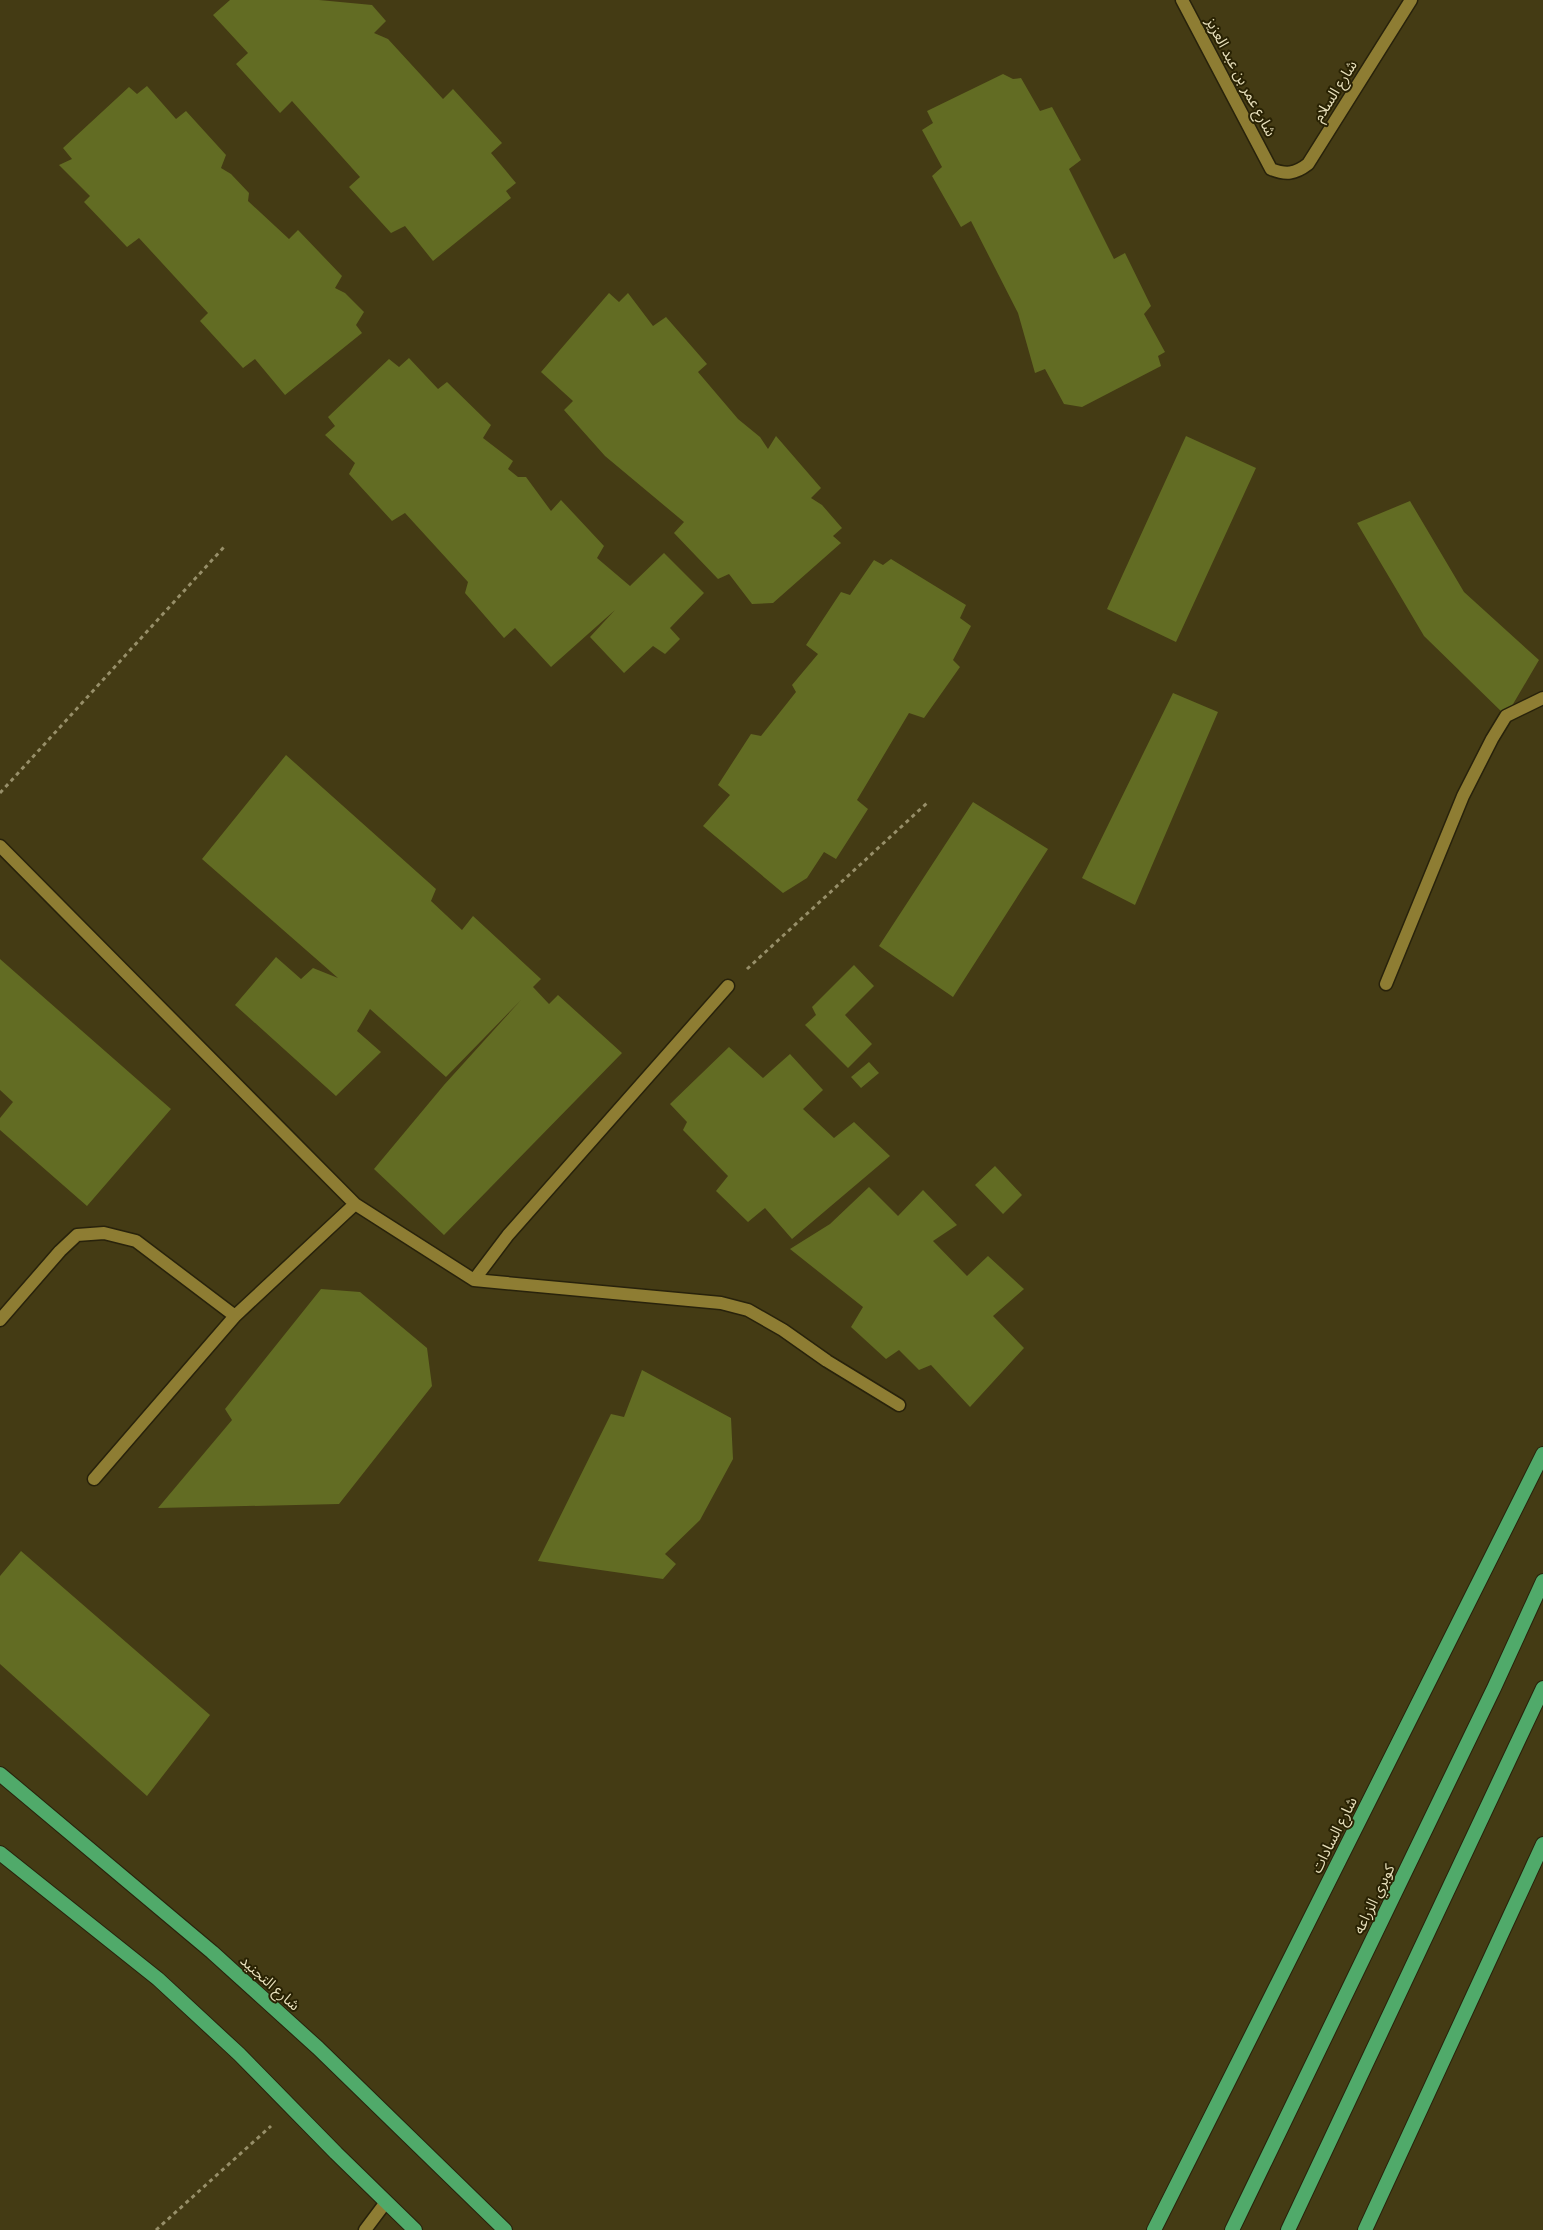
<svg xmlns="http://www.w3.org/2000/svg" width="1543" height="2230" viewBox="0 0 1543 2230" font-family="'Roboto Condensed','Noto Sans Arabic',sans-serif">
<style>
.building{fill:#626c23}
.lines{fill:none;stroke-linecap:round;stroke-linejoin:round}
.minor-casing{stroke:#28220b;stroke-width:15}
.trunk-casing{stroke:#28220b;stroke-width:16}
.path{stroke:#978f69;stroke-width:3;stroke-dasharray:4 4;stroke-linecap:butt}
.minor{stroke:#8e7d33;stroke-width:12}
.trunk{stroke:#50aa6a;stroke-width:14}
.labels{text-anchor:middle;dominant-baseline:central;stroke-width:4;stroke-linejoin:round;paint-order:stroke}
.street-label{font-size:15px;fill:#e7dfbb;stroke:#292203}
</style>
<rect width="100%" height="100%" fill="#443b14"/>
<!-- building -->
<path class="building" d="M230,0H319L372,5L386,21L374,33L388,39L443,99L453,89L502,143L491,153L516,183L506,191L511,198L433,261L405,226L391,233L349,187L360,177L292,101L280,113L236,64L248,53L213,15Z
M1003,74L1013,79L1021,78L1040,111L1052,107L1081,160L1069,169L1114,259L1125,253L1151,306L1144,314L1165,352L1158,356L1161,366L1082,407L1064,404L1045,369L1035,373L1018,313L971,221L961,227L932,176L942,167L922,130L933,123L927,111Z
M147,86L176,119L186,111L226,155L221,168L231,174L249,193L248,201L289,239L298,230L342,276L335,288L345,293L364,312L356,325L362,333L285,395L255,359L243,368L200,321L208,313L139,238L127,247L84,202L90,196L59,165L72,159L63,148L129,87L137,94Z
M609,293L619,302L628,293L653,326L666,317L707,364L698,372L738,419L760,437L768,449L776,436L821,488L811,498L822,505L842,528L833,536L841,543L773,603L752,604L729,574L718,579L674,533L684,522L605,456L564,410L573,401L541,372Z
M409,358L438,389L447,382L491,425L483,438L513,461L508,469L518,477H526L551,511L561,500L604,546L597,558L630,586L664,553L704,593L670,628L680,639L665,654L653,646L624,673L590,637L615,610L551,667L515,628L504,638L465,593L468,582L405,513L392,521L349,474L355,463L325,435L335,426L328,417L389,359L399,367Z
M1186,436L1256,468L1176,642L1107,609Z
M1410,501L1464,592L1539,660L1506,716L1424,636L1357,523Z
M891,559L966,605L960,618L971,626L953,660L960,667L924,718L909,713L857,800L868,809L836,859L824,852L807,878L783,893L703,826L730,795L718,785L751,734L761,736L796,692L792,685L818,654L806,645L841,592L850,595L874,560L883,565Z
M1173,693L1218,712L1135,905L1082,878Z
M286,755L436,889L431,901L462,930L473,916L541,979L533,987L549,1004L558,995L622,1053L444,1235L374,1169L444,1085L521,1000L446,1077L370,1009L357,1031L381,1052L336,1096L235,1005L276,957L301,979L313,968L338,978L202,859Z
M973,802L1048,849L953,997L879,946Z
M0,959L171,1109L87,1206L0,1130V1118L13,1102L0,1090Z
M854,965L874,986L845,1015L872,1044L848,1068L805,1025L816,1015L812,1007Z
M729,1047L763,1078L790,1054L823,1090L803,1109L834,1138L854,1122L890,1156L792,1239L765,1208L748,1222L716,1191L728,1176L683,1130L687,1122L670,1104Z
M869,1062L879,1073L861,1088L851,1077Z
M995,1166L1022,1195L1003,1214L975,1185Z
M869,1187L898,1216L923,1190L957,1225L933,1241L967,1276L988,1256L1024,1289L993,1316L1024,1348L970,1407L931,1365L919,1370L899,1350L886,1359L851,1327L863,1307L790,1249L830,1224Z
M321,1289L360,1292L427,1348L432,1386L339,1504L158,1508L232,1420L225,1409Z
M642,1370L731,1418L733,1459L700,1520L665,1554L676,1564L663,1579L538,1561L611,1414L624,1417Z
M21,1551L210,1715L147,1796L0,1664V1576Z"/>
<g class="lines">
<defs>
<path id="minor" d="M1182,0L1271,169C1286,175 1295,174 1308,164L1411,0
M0,846L355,1204L474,1280L721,1303L748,1310L783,1330L827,1361L899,1405
M1386,984L1463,796L1492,739L1506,716L1543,698
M474,1280L508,1235L728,986
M0,1320L60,1251L77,1235L104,1233L136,1241L235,1316
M94,1479L235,1316L355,1204
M365,2230L386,2202"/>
<path id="trunk" d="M0,1774L212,1952L318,2048L505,2230
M0,1853L158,1979L239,2054L336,2153L415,2230
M1154,2230L1543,1454
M1232,2230L1494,1688L1543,1581
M1288,2230L1543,1688
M1365,2230L1543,1844"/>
</defs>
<!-- minor casing -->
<use href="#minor" class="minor-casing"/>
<!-- trunk casing -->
<use href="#trunk" class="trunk-casing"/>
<!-- path -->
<path class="path" d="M0,793L224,547
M747,969L927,803
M156,2230L271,2126"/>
<!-- minor -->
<use href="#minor" class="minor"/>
<!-- trunk -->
<use href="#trunk" class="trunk"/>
</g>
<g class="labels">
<!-- street labels -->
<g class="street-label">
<text transform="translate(1241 77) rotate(62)">شارع عمر بن عبد العزيز</text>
<text transform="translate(1335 91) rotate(-58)">شارع السلام</text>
<text transform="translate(1334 1835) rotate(-63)">شارع السادات</text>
<text transform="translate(1374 1899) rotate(-64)">كوبري الزراعه</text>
<text transform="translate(270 1983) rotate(42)">شارع التجنيد</text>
</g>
</g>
</svg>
